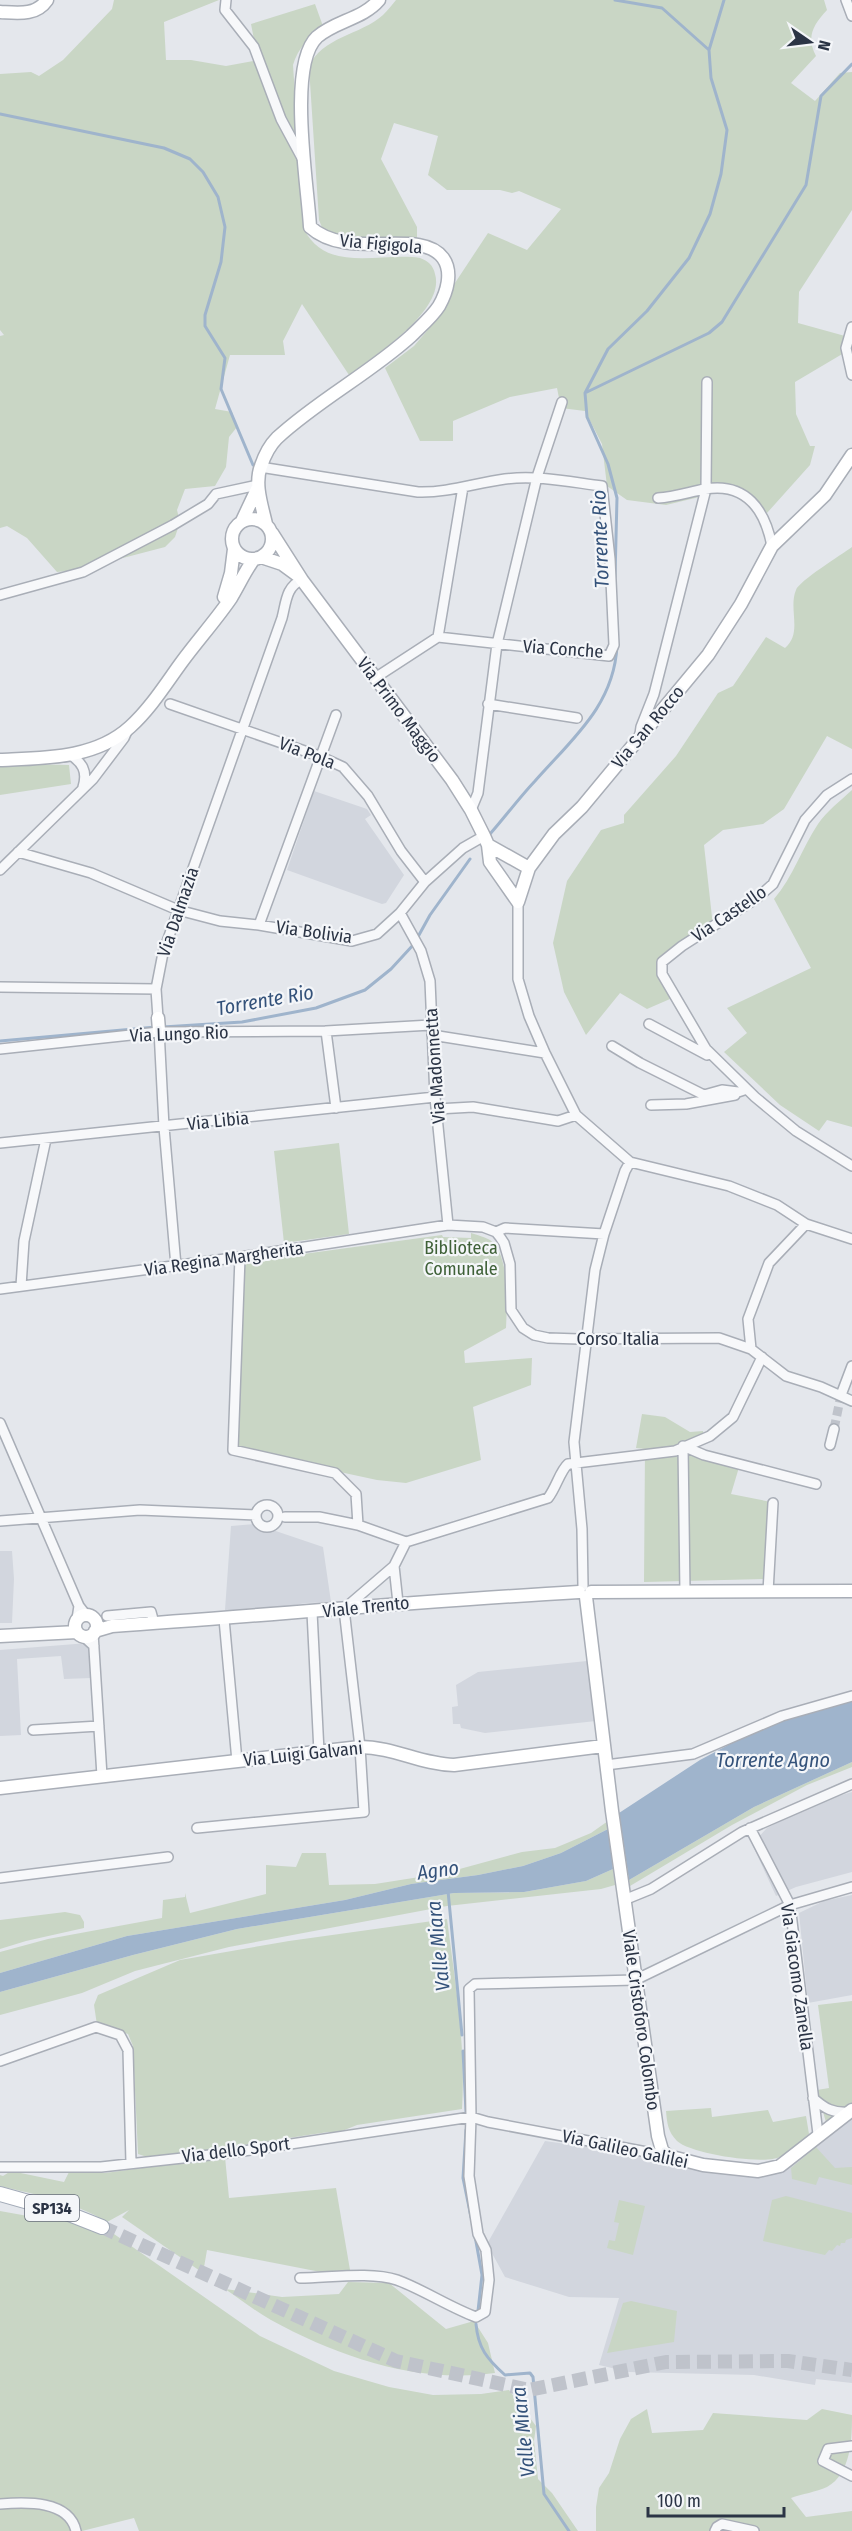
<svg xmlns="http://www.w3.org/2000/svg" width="852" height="2531" viewBox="0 0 852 2531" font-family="'Fira Sans Condensed',sans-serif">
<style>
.built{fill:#d2d6de}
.green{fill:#c9d6c5}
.water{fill:#9fb4cc}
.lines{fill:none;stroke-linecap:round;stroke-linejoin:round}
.stream{stroke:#9fb4cc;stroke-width:3}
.street-tunnel{stroke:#bfc3cb;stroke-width:9;stroke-dasharray:9 4.5;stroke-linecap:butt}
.primary-tunnel{stroke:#bfc3cb;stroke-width:14;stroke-dasharray:14 7;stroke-linecap:butt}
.street-casing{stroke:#a9aeb7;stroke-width:12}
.secondary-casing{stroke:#a9aeb7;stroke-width:15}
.primary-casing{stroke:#a3abb8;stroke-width:16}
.street{stroke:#f7f8fa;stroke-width:9}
.secondary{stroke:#fff;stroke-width:12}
.primary{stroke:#fff;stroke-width:14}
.labels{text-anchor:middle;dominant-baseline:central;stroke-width:4.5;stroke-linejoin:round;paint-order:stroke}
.shield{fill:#f4f6f9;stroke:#676e7b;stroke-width:1.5}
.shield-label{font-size:16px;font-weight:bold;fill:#2b3445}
.street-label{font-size:18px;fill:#2b3445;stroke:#f4f6f9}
.park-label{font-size:18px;fill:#3f6138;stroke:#f4f6f9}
.water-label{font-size:20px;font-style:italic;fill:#34527a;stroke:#f4f6f9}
</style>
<rect width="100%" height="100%" fill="#e4e7ec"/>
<!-- built -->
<path class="built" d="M314,791L367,809L371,815L365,819L404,875L386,903L382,904L287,870Z
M255,1524L323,1547L331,1602L306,1603L264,1610H225L231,1526Z
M0,1551H12L14,1579L12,1623H0Z
M88,1643L91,1678L64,1679L61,1656L17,1659L21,1735L0,1736V1650Z
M587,1661L596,1721L485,1733L461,1728L460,1724H453L452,1707L458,1706L456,1685L478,1672Z
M852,1792V1872L796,1887L776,1896L752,1844L767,1828L821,1801Z
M852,1895V1995L808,2003L799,1913L824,1901Z
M852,2111V2383L816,2379L815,2385L754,2375L629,2372L599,2365L619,2298L569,2297L505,2277L487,2244L545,2141L774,2174L811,2142Z"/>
<!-- green -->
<path class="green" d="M114,0H219L164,22L166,60H191L226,66L258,60L251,24L315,4L324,29C308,38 298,48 293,65L304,229C326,274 381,252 420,258C428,261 433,265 435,274C446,310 373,357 349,375L302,304L283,341L285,355H230L215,409L232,412L237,427L229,437L226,467L215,486L185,489L177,510L180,522L175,537L165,547L77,570L57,572L27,538L7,526L0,528V336L4,335L0,330V74L31,72L39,76L63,60L112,9Z
M396,0H824L827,10C813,25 806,37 816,56L791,83L815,101L840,73L852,72V210L799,292L798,323L845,336L849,350L795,382L796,414L810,446H815L810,465L767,513L749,496L716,493L666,505L627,500L607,486L602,444L585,411L561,408L557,388L510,397L453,421V441H420L385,368L414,346L439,317L448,301L451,289L488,233L527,250L561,209L519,191L512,193L500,190H447L428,175L438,136L394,123L381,159L417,227V241L352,242L323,230L319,220L309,67C321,37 361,35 383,15C388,10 392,5 396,0Z
M852,547V749L827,736L784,809L763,824L723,830L704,845L713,926L665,961L663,984L670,999L647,1009L620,993L586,1035L564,992L553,943L567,881L601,830L624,823V815L676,756L718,693L733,686L766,637L785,648C803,633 788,609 796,590C799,581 841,555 852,547Z
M26,764L69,765L71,784L0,795V767Z
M852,790V1127L827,1120L819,1131L780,1105L724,1052L747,1033L727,1008L811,968L774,899C793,877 802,848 818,824C827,811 840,801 852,790Z
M339,1143L349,1234L284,1243L274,1151Z
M471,1233C477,1235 485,1237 490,1240C510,1254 507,1305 506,1328L464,1351L465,1363L532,1358L531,1385L473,1407L481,1460L406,1483L377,1480L238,1450L245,1262L442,1235L443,1237L471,1238Z
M642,1414L665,1417L690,1432L703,1431L704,1439L692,1446L740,1464L731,1494L771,1502L767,1579L644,1582L645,1449L636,1448Z
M852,1762V1767L807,1785L732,1825L630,1886L629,1880L754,1807Z
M608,1821V1829L561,1853L523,1866L478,1875L411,1884L345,1900L127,1936L0,1973V1952L48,1939L162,1918L163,1900L185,1897V1893L190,1913L266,1894V1865L296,1867L302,1853H326L329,1885L375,1884L445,1873L522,1852L555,1848L591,1833Z
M613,1869L615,1885L601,1889L447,1906L229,1947L135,1971L82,1993L0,2015V1992L133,1955L237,1929L454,1893L524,1892L586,1881Z
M65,1912L80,1915L84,1922V1928L26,1941L0,1949V1920Z
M447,1919C455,1981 466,2045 462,2109L357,2125L337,2133L328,2132L197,2152L147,2157L138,2154L133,2046L128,2034L97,2025L94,2005L98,1995L180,1960L289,1941Z
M852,2001V2111L827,2126L817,2090L829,2088L818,2005Z
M711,2108L712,2117L768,2110L773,2122L806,2116L809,2134C801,2141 791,2153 780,2157C763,2165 691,2154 677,2141C668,2132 667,2123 666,2111Z
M816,2147L835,2168L852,2167V2185L819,2177L816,2185L792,2179L791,2168Z
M225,2157L229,2198L336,2188L350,2270L336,2275L207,2250L203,2273L122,2217L129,2210L107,2222C74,2202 37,2195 0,2186V2175L3,2176L11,2171L64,2182L69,2172L105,2173Z
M786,2196L852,2213V2238L846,2240L845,2243H841L840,2246L837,2245L832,2251L829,2250L825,2255L763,2241L772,2200Z
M619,2200L645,2206L633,2255L607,2248L609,2240L615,2241L619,2223L614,2222Z
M0,2211L50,2220L86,2222L114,2234L260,2336L334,2371L389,2387L433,2395L481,2394L509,2390L536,2426L534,2441L538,2479L552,2493L578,2531H139L134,2518L82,2531H0Z
M348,2282L389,2283L446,2329L474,2321L488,2343L495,2373C417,2384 339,2357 271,2320C255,2311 240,2299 225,2289L282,2297L339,2294Z
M631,2301L677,2311L674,2342L607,2353L623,2303Z
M647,2409L652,2433L703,2430L713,2413L807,2420L822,2409L852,2415C852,2439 851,2474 827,2487C816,2492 802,2494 791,2498L806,2517L852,2511V2531H596V2507L599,2488L609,2473L620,2439L631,2419Z"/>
<!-- water -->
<path class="water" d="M852,1699V1762L754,1807L629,1880L619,1813L700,1760L760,1728Z
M608,1829L613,1869L586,1881L524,1892L454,1893L237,1929L133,1955L0,1992V1973L127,1936L345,1900L411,1884L478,1875L523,1866L561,1853Z"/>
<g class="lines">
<!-- stream -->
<path class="stream" d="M615,0L662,8L709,50
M0,114L164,148L190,159L203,172L218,197L225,227L221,262L205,315V326L225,358L221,389L253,465
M587,392L709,333L722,322L806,185L821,96L852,64
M615,577L617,498L608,464L587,417L585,393L608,349L647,311L689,258L710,214L721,174L727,130L711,78L709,50L724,0
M490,834C505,817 519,798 535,781C571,740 614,706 617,646
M163,1027L242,1022L316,1008L365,990L391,969L414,944L430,915L470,859
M0,1041L156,1027
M448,1891L462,2035
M463,2051L466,2112
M466,2130L463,2178L471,2217
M475,2236L482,2275L478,2311
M476,2324C478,2348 487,2359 505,2375L530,2373L533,2377L544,2494L569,2531"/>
<!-- street-tunnel -->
<path class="street-tunnel" d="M834,1429L841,1395"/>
<!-- primary-tunnel -->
<path class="primary-tunnel" d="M102,2227L396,2361L529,2390L666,2362L788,2361L852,2370"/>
<defs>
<path id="street" d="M226,0L225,10L254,47L281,119L302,158
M846,0L852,16
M852,327L846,348L852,375
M260,467L418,492C448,493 475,483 505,479C538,475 570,482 602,486L610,559L614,645L609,656L438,637
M658,498C674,497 689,492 705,489C746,482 765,510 772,546
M0,595L83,572L173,525L208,504L216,494L258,485
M375,678L438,637L463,487
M170,704L319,756L343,767L368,796L401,851L425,882
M488,704L577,718
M640,734L641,727L654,694L706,489L707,382
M69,754C82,762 88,771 83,787
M852,779L827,795L805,820L773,884L757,898L682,946L662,962V974L706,1049L755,1097L796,1131L852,1166
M471,810L478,793L497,644L537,477L562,402
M18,852L91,873L178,910L220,921L259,925L352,941L377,934L400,913L425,882L463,848L484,836
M0,870L93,779L124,738L128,729
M518,902V979L529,1016L545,1053L576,1115L630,1162L729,1186L777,1205L806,1224L852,1239
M400,913L421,951L430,981L435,1097L448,1225
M259,925L336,715
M0,987L156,989
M158,1018L156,989L163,953L282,618C286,603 286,586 302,580
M649,1024L707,1055L711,1054
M159,1030L164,1127L176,1266
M326,1031L336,1108
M432,1035L545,1053
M612,1046L640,1063L704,1095L722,1090L738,1092L747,1089
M0,1049L159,1032L326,1031L431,1025
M651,1105L686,1104L735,1095
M437,1109L473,1107L558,1121L576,1115
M0,1143L435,1097
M496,1232L505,1228L604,1234
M240,1257L233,1450L335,1473L356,1494L358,1525L319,1517H285
M21,1286L24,1241L46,1139
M0,1289L240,1257L448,1225L483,1227L496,1232L500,1237L504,1243L510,1264L511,1310L523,1328L534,1335L548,1338L579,1339L719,1338L751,1349L786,1376L821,1387L852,1401
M751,1349L748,1319L769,1263L806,1224
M841,1395L852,1366
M0,1423L79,1606L86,1615
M830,1445L834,1429
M683,1446L685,1592
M683,1446L704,1455L816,1484
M256 1516a11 11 0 1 1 22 0a11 11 0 1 1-22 0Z
M0,1521L140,1510L256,1515
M358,1525L406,1542
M406,1542L548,1498C556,1488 560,1471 568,1464L675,1451L710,1436L733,1417L762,1357
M394,1566L398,1603
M583,1586L582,1529L574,1442L595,1270L604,1234L625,1171L630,1162
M768,1592L773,1503
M312,1612L319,1752
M107,1616L151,1612L154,1623
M77,1619L79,1606
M224,1619L237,1761
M93,1633L102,1776
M83,1636L94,1646
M33,1730L99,1726
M606,1765L693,1754L782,1716L852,1696
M197,1828L364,1812L360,1747L344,1609L394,1566L406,1542
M750,1828L790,1905L818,2134
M0,1878L168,1857
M624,1900L651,1889L742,1832L852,1784
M0,2061L96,2027L120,2035L128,2050L131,2163
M813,2098C825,2109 833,2113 849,2112
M0,2167H101L237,2152L471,2117L488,2122L668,2156
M300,2278C328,2278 371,2271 397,2280C424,2290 449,2307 476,2317L485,2312L489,2280L486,2250L478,2234L469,2176L471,2117L469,1989L475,1984L635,1980L790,1905L852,1887
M852,2446L828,2449L823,2461L852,2476
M0,2504C26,2502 69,2500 76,2531
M715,2531L717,2527L722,2524L754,2531"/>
<path id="secondary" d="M0,12C18,13 36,16 47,0
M232 539a20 20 0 1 1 40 0a20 20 0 1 1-40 0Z
M242,521L258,487
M266,524C262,506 254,484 261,466C264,457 270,445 277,438C318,400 369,374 411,336C420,327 432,317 439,306C447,292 453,272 443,258C420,227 349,262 310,227C308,187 287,65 317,37C335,21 363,19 379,0
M272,533L302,580L452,780L471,810L484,836L488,845L490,862L518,902
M261,557L282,564L297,575
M224,597L231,573L234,549
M0,760C44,758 95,759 130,727C150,709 165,685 181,663C197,641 216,620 231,598C239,585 245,571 254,559
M488,845L529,868
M518,902L529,868L554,834L582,807L708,655L741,604L772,546L825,495L852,455
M158,1018L159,1030
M591,1592L852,1591
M586,1597L612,1811L658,2136L662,2150L668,2156L703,2165L758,2171L780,2166L852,2110
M75 1626a11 11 0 1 1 22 0a11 11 0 1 1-22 0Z
M95,1631L112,1626C268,1615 423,1601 579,1592
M0,1636L77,1632
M0,1788L360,1747C394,1747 420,1764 454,1765L603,1746"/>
<path id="primary" d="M0,2194L64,2212L102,2227"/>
</defs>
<!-- street casing -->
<use href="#street" class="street-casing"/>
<!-- secondary casing -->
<use href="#secondary" class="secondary-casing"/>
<!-- primary casing -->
<use href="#primary" class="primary-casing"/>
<!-- street -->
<use href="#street" class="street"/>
<!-- secondary -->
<use href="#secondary" class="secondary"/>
<!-- primary -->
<use href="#primary" class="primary"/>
</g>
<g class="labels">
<!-- shield labels -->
<rect class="shield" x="25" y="2195" width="54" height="26" rx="4.5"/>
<g class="shield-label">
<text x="52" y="2208">SP134</text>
</g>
<!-- street labels -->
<g class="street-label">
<text transform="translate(381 244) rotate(5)">Via Figigola</text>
<text transform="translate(563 649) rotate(4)">Via Conche</text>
<text transform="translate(399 710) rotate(53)">Via Primo Maggio</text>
<text transform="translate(648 727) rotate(-50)">Via San Rocco</text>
<text transform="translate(307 753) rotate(21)">Via Pola</text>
<text transform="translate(178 912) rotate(-71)">Via Dalmazia</text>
<text transform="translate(729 914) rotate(-34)">Via Castello</text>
<text transform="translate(314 932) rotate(8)">Via Bolivia</text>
<text transform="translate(179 1034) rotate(-2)">Via Lungo Rio</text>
<text transform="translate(435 1066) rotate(-94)">Via Madonnetta</text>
<text transform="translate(218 1121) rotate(-6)">Via Libia</text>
<text transform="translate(224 1259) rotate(-8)">Via Regina Margherita</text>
<text x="618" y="1339">Corso Italia</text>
<text transform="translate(366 1607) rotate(-6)">Viale Trento</text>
<text transform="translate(303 1754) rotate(-6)">Via Luigi Galvani</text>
<text transform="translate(797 1977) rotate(82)">Via Giacomo Zanella</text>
<text transform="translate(641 2020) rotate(82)">Viale Cristoforo Colombo</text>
<text transform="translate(625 2149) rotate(12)">Via Galileo Galilei</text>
<text transform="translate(236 2150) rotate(-7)">Via dello Sport</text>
</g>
<!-- park labels -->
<g class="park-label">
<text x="461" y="1248">Biblioteca<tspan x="461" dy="21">Comunale</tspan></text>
</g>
<!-- water labels -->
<g class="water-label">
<text transform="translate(600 539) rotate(-92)">Torrente Rio</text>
<text transform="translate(265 1000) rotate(-10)">Torrente Rio</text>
<text x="773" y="1760">Torrente Agno</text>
<text transform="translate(438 1870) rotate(-8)">Agno</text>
<text transform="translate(438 1946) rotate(-96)">Valle Miara</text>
<text transform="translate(523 2432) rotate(-96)">Valle Miara</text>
</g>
</g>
<!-- north arrow -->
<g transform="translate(810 42) rotate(104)" stroke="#f4f6f9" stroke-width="4.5" paint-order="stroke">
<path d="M0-4.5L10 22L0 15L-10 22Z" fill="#2b3445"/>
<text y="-9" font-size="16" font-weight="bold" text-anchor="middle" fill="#2b3445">N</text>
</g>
<!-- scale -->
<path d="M648 2507v9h136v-9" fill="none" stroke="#2b3445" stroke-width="3"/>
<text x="657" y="2507" font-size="18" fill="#2b3445" stroke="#f4f6f9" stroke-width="4.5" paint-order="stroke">100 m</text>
</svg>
